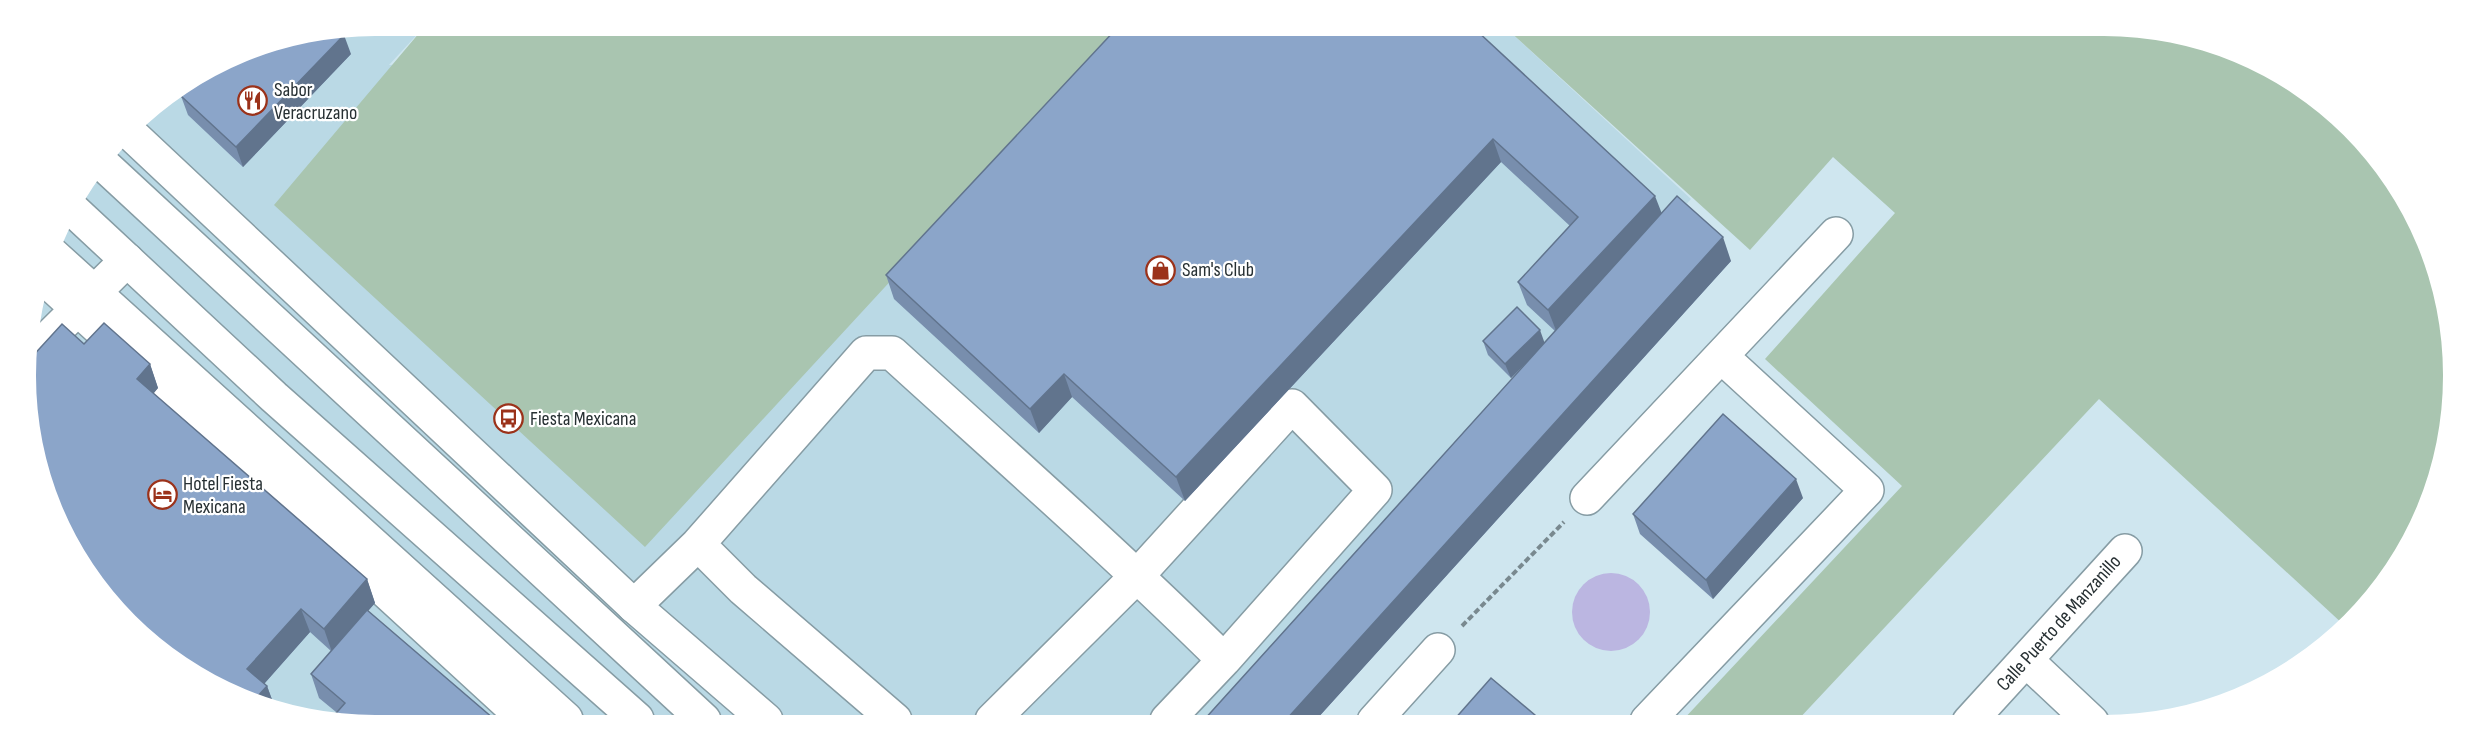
<svg xmlns="http://www.w3.org/2000/svg" width="2479" height="751" viewBox="0 0 2479 751" font-family="'Sofia Sans Condensed',sans-serif">
<style>
.built{fill:#bad9e5}
.green{fill:#a9c5b0}
.water{fill:#bbb6e1}
.lines{fill:none;stroke-linecap:round;stroke-linejoin:round}
.minor-casing{stroke:#869ca4;stroke-width:36}
.major-casing{stroke:#869ca4;stroke-width:36}
.path{stroke:#79898f;stroke-width:4;stroke-dasharray:6 3;stroke-linecap:butt}
.minor{stroke:#fff;stroke-width:33}
.major{stroke:#fff;stroke-width:33}
.wall{fill:#788ead}
.shaded-wall{fill:#61748d}
.building{fill:#8ba5c9;stroke:#61748d;stroke-width:1.5}
.labels{text-anchor:middle;dominant-baseline:central;stroke-width:4.5;stroke-linejoin:round;paint-order:stroke}
.poi-label{font-size:20px;fill:#273033;stroke:#fff;text-anchor:start}
.street-label{font-size:20px;fill:#273033;stroke:#fff}
</style>
<rect width="100%" height="100%" fill="#cfe6ef"/>
<!-- built -->
<path class="built" d="M376,26H425L389,65L1124,28L1508,30L1691,199L1220,721L307,719L181,666L37,466L28,330L62,220L144,113L242,52Z"/>
<!-- green -->
<path class="green" d="M425,26L1124,28L645,547L274,205Z
M1508,30L2172,32L2298,85L2395,181L2447,308V444L2407,550L2345,626L2099,399L1796,722H1681L1902,486L1765,359L1895,213L1833,157L1750,250Z"/>
<!-- water -->
<path class="water" d="M1572 612a39 39 0 1 1 78 0a39 39 0 1 1-78 0Z"/>
<g class="lines">
<defs>
<path id="minor" d="M44,278L525,719
M30,356L127,260
M1587,498L1836,234
M634,606L698,544
M2026,660L2092,722
M895,720L743,589L698,544L866,353H892C1003,454 1117,554 1224,660L1375,490L1292,406L1138,575L992,720
M1167,720L1224,660
M1374,721L1438,650
M1647,721L1867,490L1721,356
M1969,722L2125,551"/>
<path id="major" d="M129,132L634,606L766,720
M104,165L704,720
M71,208L274,397L637,719
M52,254L566,719"/>
</defs>
<!-- minor casing -->
<use href="#minor" class="minor-casing"/>
<!-- major casing -->
<use href="#major" class="major-casing"/>
<!-- path -->
<path class="path" d="M1462,626L1564,522"/>
<!-- minor -->
<use href="#minor" class="minor"/>
<!-- major -->
<use href="#major" class="major"/>
</g>
<!-- wall -->
<path class="wall" d="M1476,30L1662,213L1731,261L1315,721H1203L1529,360L1511,378L1488,355L1483,341L1544,343L1555,331L1527,305L1518,282L1570,226L1501,162L1185,501L1072,397L1039,433L894,299L886,275Z
M351,54L243,167L188,115L181,96Z
M84,344L150,364L158,388L153,393L367,579L375,603L368,611L494,719L336,712L319,698L311,674L331,651L310,632L264,684L267,686L274,705L181,666Z
M1803,498L1713,599L1640,534L1633,514Z"/>
<!-- shaded-wall -->
<path class="shaded-wall" d="M344,35L351,54L243,167L236,147Z
M1493,139L1501,162L1185,501L1176,477Z
M1655,196L1664,219L1557,333L1548,310Z
M1723,237L1731,261L1315,721H1285Z
M1540,330L1545,344L1511,378L1505,364Z
M150,364L158,388L146,403L137,379Z
M1064,374L1072,397L1039,433L1030,409Z
M1796,479L1803,498L1713,599L1706,580Z
M367,579L375,603L332,652L324,629Z
M301,609L310,632L256,693L247,669Z
M267,686L274,705L256,698Z"/>
<!-- building -->
<path class="building" d="M1117,28L1476,30L1655,196L1548,310L1518,282L1578,217L1493,139L1176,477L1064,374L1030,409L886,275Z
M341,32L344,35L236,147L181,96L195,81L242,52Z
M1677,196L1723,237L1285,721H1203Z
M1517,307L1540,330L1505,364L1483,341Z
M104,323L150,364L137,379L367,579L324,629L301,609L247,669L267,686L256,698L181,666L85,570L37,466L30,359L62,324L84,344Z
M1723,414L1796,479L1706,580L1633,514Z
M367,610L494,719H331L345,703L311,674Z
M1491,678L1542,721H1453Z"/>
<!-- icons -->
<defs>
<symbol id="restaurant-ring" viewBox="-11 -11 22 22"><circle r="9.5" fill="#fff" stroke="#9b321a" stroke-width="1.5"/><path d="M-5-6h1v4h1v-4h1v4h1v-4h1v5L-1.5 .5V6h-2V.5L-5-1ZM5-6V6H3V1.5H1.5Q1.5-4 5-6Z" fill="#9b321a"/></symbol>
<symbol id="shop-ring" viewBox="-11 -11 22 22"><circle r="9.5" fill="#fff" stroke="#9b321a" stroke-width="1.5"/><path d="M-5-2.5h2.3a2.7 3.5 0 0 1 5.4 0H5L5.5 6h-11ZM-1.5-2.5h3a1.5 2.3 0 0 0-3 0Z" fill="#9b321a"/></symbol>
<symbol id="bus-ring" viewBox="-11 -11 22 22"><circle r="9.5" fill="#fff" stroke="#9b321a" stroke-width="1.5"/><path d="M-5-6H5V4H4V6H2V4H-2V6H-4V4H-5ZM-3.5-4V0h7V-4ZM-3.5 1.2v1.5H-2V1.2ZM2 1.2v1.5H3.5V1.2Z" fill="#9b321a"/></symbol>
<symbol id="hotel-ring" viewBox="-11 -11 22 22"><circle r="9.5" fill="#fff" stroke="#9b321a" stroke-width="1.5"/><path d="M-6-4.5h1.5V1H6V5H4.5V3h-9V5H-6ZM-4 0a1.8 1.8 0 1 1 3.6 0ZM.5 0V-2.5h3Q6-2.5 6 0Z" fill="#9b321a"/></symbol>
</defs>
<g fill-rule="evenodd">
<use href="#restaurant-ring" x="236" y="84" width="33" height="33"/>
<use href="#shop-ring" x="1144" y="254" width="33" height="33"/>
<use href="#bus-ring" x="492" y="402" width="33" height="33"/>
<use href="#hotel-ring" x="146" y="478" width="33" height="33"/>
</g>
<g class="labels">
<!-- poi labels -->
<g class="poi-label">
<text x="274" y="90">Sabor<tspan x="274" dy="23">Veracruzano</tspan></text>
<text x="1182" y="270">Sam's Club</text>
<text x="530" y="419">Fiesta Mexicana</text>
<text x="183" y="484">Hotel Fiesta<tspan x="183" dy="23">Mexicana</tspan></text>
</g>
<!-- street labels -->
<g class="street-label">
<text transform="translate(2059 623) rotate(-48)">Calle Puerto de Manzanillo</text>
</g>
</g>
<!-- crop -->
<path d="M0 0H2479V751H0ZM375 36H2104A339 339 0 0 1 2443 375V376A339 339 0 0 1 2104 715H375A339 339 0 0 1 36 376V375A339 339 0 0 1 375 36Z" fill="#fff" fill-rule="evenodd"/>
</svg>
